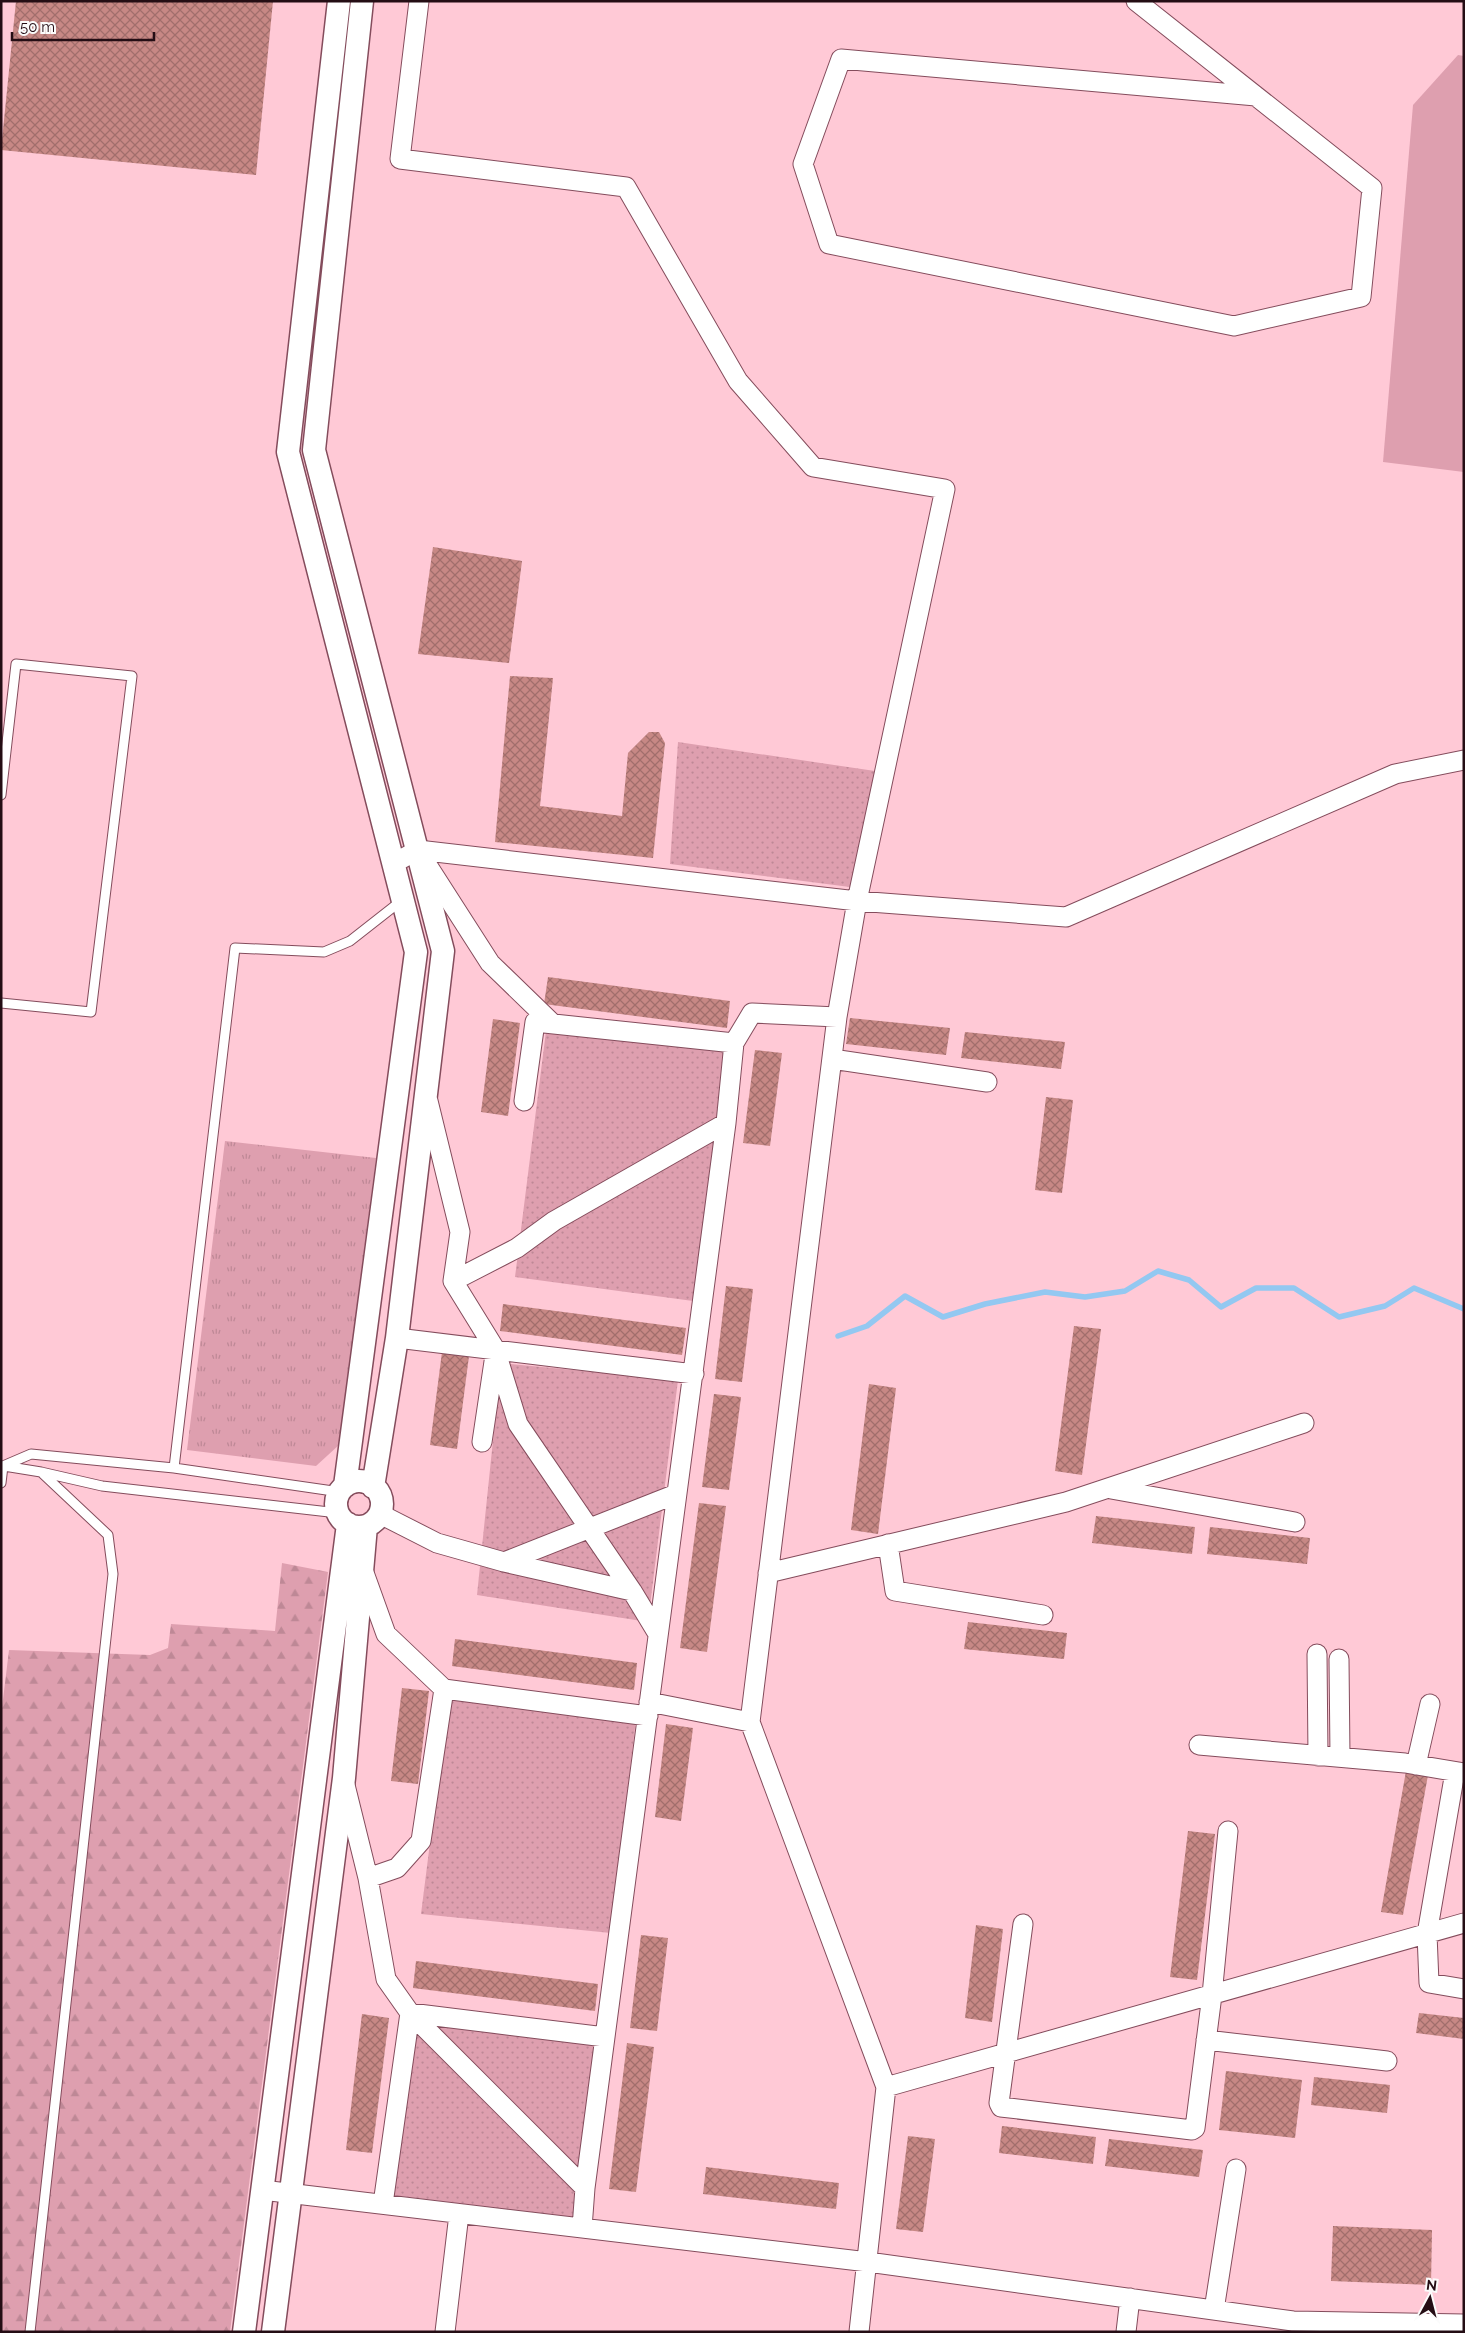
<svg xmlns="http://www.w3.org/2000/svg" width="1465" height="2333" viewBox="0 0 1465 2333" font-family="Raleway,sans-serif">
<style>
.grass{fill:url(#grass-dots)}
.forest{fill:url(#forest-firs)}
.park{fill:url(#park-tufts)}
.pitch{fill:#de9faf}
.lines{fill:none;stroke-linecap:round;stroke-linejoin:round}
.stream{stroke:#93c8f1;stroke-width:5.5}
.building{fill:url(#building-cross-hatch)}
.service-casing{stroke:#844c5c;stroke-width:11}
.minor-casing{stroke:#844c5c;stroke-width:21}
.tertiary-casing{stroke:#844c5c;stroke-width:25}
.service{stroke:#fff;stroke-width:9}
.minor{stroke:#fff;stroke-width:19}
.tertiary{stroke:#fff;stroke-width:22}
</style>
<defs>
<pattern id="grass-dots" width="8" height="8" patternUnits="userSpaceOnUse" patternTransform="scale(1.25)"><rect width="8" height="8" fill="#de9faf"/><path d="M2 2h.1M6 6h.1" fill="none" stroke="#be8896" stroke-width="1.8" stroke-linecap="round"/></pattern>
<pattern id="forest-firs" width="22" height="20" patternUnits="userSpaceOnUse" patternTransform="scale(1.25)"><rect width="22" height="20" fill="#de9faf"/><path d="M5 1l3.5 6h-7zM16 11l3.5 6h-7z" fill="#be8896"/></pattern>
<pattern id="park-tufts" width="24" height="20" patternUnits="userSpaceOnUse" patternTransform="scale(1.25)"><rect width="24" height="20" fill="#de9faf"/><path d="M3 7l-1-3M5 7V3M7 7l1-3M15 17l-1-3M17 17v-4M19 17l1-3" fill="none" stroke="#be8896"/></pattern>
<pattern id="building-cross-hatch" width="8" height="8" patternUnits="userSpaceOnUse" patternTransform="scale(1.25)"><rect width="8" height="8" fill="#c78885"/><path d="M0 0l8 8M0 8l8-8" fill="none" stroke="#a16e6c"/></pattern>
</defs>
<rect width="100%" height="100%" fill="#ffc9d6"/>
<!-- grass -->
<path class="grass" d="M678,742L875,771L850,887L670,864Z
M546,1031L725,1051L693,1301L515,1277Z
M501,1363L678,1380L648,1622L477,1595Z
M448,1700L636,1719L611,1933L421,1914Z
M416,2020L597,2038L575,2218L392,2195Z"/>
<!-- forest -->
<path class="forest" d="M282,1563L328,1572L230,2332H1V1716L9,1650L150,1655L168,1648L171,1624L275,1631Z"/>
<!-- park -->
<path class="park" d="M225,1141L376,1158L339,1445L316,1466L187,1450Z"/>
<!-- pitch -->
<path class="pitch" d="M1458,55L1464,56V472L1383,462L1413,105Z"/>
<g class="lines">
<!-- stream -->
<path class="stream" d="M838,1336L867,1326L905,1296L943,1317L985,1304L1045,1292L1085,1297L1125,1291L1158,1271L1189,1280L1221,1307L1256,1288H1294L1339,1317L1385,1306L1414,1288L1464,1309"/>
</g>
<!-- building -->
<path class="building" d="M16,1H273L256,175L1,150Z
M433,547L522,561L509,663L418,654Z
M510,676L553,678L540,806L622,816L628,753L649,732H659L665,743L653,858L495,842Z
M548,977L730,1001L727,1028L544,1004Z
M850,1018L950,1028L946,1055L846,1044Z
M493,1019L520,1023L508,1116L481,1112Z
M965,1032L1065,1042L1061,1069L961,1058Z
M755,1050L782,1053L770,1146L743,1143Z
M1046,1097L1073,1100L1062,1193L1035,1190Z
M726,1286L753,1289L742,1382L715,1379Z
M503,1304L686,1328L682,1355L500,1331Z
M1074,1326L1101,1329L1082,1475L1055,1471Z
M442,1352L469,1356L457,1449L430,1445Z
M869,1384L896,1388L878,1534L851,1530Z
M714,1394L741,1397L729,1490L702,1487Z
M699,1503L726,1506L707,1652L680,1648Z
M1096,1516L1195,1527L1192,1554L1092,1543Z
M1210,1527L1310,1538L1307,1564L1207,1554Z
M968,1622L1067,1633L1064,1659L964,1649Z
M455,1639L637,1663L634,1690L452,1666Z
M402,1688L429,1691L418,1784L391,1781Z
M666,1724L693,1728L681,1821L655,1817Z
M1406,1771L1428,1775L1403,1915L1381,1912Z
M1188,1831L1215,1834L1197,1980L1170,1977Z
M976,1925L1003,1929L992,2022L965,2018Z
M641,1935L668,1938L657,2031L630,2028Z
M416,1961L598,1984L595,2011L413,1988Z
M1419,2013L1464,2018V2039L1416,2033Z
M362,2014L389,2018L372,2153L346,2150Z
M627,2043L654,2047L636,2192L609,2189Z
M1226,2071L1302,2080L1295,2138L1219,2130Z
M1314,2077L1390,2085L1387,2113L1311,2105Z
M1002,2126L1096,2137L1093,2164L999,2153Z
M908,2136L935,2139L923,2232L896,2229Z
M1109,2139L1203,2150L1199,2177L1105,2166Z
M706,2167L839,2183L836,2209L703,2194Z
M1333,2226L1432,2230L1431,2285L1331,2281Z"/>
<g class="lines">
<defs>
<path id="service" d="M1,795L16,664L132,676L91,1012L1,1003
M3,1466L31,1454L174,1468L340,1492
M4,1466L41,1472L102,1486L338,1513
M174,1468L235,948L324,952L350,941L401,901
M1,1483L3,1466
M30,2332L113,1574L108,1535L41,1472"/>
<path id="minor" d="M419,1L400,159L626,187L738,381L813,467L945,489L857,901L837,1017L750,1722L886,2087L859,2332
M1136,1L1372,188L1361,297L1234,326L829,244L803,164L841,59L1256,96
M422,857L490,963L552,1023
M394,863L418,850L857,901L1066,917L1395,774L1464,760
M832,1059L987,1082
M428,1101L460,1232L453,1281L495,1349L518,1424L632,1591L658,1634
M524,1101L535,1022L734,1043
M453,1281L517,1248L554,1221L726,1123
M397,1338L694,1374
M482,1442L495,1355
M1111,1489L1295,1522
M380,1514L437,1543L504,1562L632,1591
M888,1544L895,1591L1043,1615
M504,1562L676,1494
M363,1570L386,1634L444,1689
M768,1573L1066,1502L1304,1423
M1317,1654L1318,1756
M1339,1659L1340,1757
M649,1702L750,1722
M1199,1745L1405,1763L1464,1773
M1416,1765L1430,1704
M1455,1772L1427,1934L1429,1983L1464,1989
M345,1785L368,1878L386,1979L410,2013L585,2188
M368,1878L397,1868L421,1841L444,1689L648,1716
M1023,1924L999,2103L1001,2107L1192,2130L1195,2128L1212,1995L1228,1831
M1206,2040L1387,2061
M886,2087L1464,1923
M262,2190L868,2262L1293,2321L1464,2324
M383,2204L410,2013L605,2037
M582,2228L585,2188L605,2037L726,1123L734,1043L752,1013L837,1017
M1214,2310L1236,2169
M445,2332L459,2214
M1126,2332L1130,2298"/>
<path id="tertiary" d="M339,1L288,452L416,952L345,1486
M362,1L314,450L443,951L397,1338L373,1487
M336 1504a23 23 0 1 1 46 0a23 23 0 1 1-46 0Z
M244,2332L348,1524
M273,2332L344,1778L366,1526"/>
</defs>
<!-- service casing -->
<use href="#service" class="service-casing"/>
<!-- minor casing -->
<use href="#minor" class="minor-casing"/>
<!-- tertiary casing -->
<use href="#tertiary" class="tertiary-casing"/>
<!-- service -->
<use href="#service" class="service"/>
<!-- minor -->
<use href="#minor" class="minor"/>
<!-- tertiary -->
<use href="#tertiary" class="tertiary"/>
</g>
<!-- border -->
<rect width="1465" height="2333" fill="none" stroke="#240d14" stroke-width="5"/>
<!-- north arrow -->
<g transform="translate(1430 2298) rotate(7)" stroke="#fbfbfb" stroke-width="4" paint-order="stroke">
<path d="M0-4L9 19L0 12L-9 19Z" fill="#240d14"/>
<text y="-8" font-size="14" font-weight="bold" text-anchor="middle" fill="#240d14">N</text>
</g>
<!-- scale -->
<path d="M12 32v8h142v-8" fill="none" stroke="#240d14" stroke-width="2.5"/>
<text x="20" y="32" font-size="15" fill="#240d14" stroke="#fbfbfb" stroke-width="4" paint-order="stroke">50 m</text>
</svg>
